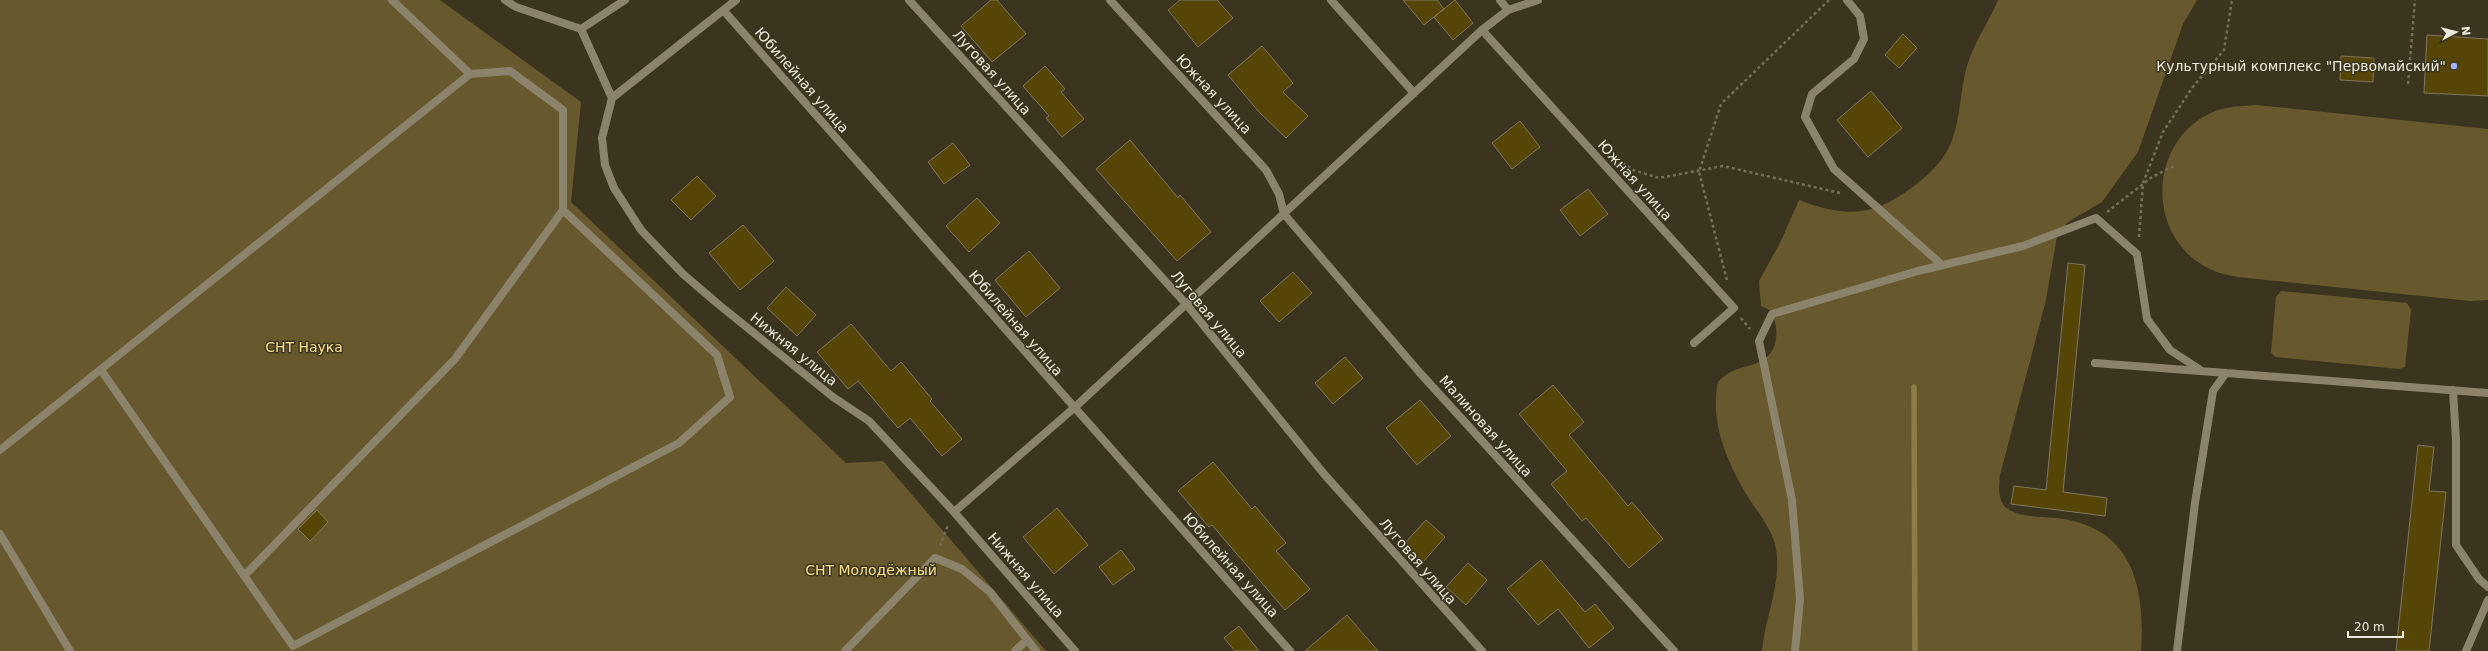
<svg xmlns="http://www.w3.org/2000/svg" width="2488" height="651" viewBox="0 0 2488 651" font-family="'DejaVu Sans',sans-serif">
<style>
.green{fill:#67592d}
.lines{fill:none;stroke-linecap:round;stroke-linejoin:round}
.stream{stroke:#8d7c45;stroke-width:5.5}
.building{fill:#554507;stroke:#7f7760}
.path{stroke:#746e5b;stroke-width:2.5;stroke-dasharray:3 3;stroke-linecap:butt}
.service{stroke:#8b836c;stroke-width:8}
.minor{stroke:#8b836c;stroke-width:8}
.poi-dot{fill:#a0b3fd;stroke:#3b351f;stroke-width:1.5}
.labels{text-anchor:middle;dominant-baseline:central;stroke-width:3;stroke-linejoin:round;paint-order:stroke}
.poi-label{font-size:14px;fill:#ede9dc;stroke:#3b351f;text-anchor:end}
.street-label{font-size:14px;fill:#ede9dc;stroke:#3b351f}
.park-label{font-size:14px;fill:#fbe18d;stroke:#3b351f}
</style>
<rect width="100%" height="100%" fill="#3b351f"/>
<!-- green -->
<path class="green" d="M0,0H440L581,102L571,202L846,463L883,461L1046,651H0Z
M1998,0H2197L2183,24L2138,152L2102,202L2068,222L2057,236L2046,300L2000,475C1999,486 1997,502 2008,509C2023,519 2047,516 2064,519C2135,531 2145,591 2141,651H1762C1765,617 1782,583 1776,549C1773,531 1760,515 1750,500C1729,467 1709,423 1718,382C1734,365 1745,370 1763,360C1780,350 1779,324 1770,310L1761,306L1759,281L1780,243L1799,200C1849,219 1877,216 1919,182C1933,171 1946,157 1952,140C1961,116 1960,90 1967,66C1974,42 1989,22 1998,0Z
M2256,105L2488,129V300L2470,301L2238,277C2230,275 2220,274 2212,270C2149,242 2146,152 2203,117C2219,107 2238,106 2256,105Z
M2281,291L2407,303L2411,310L2405,367L2399,369L2275,357L2271,352L2276,297Z"/>
<g class="lines">
<!-- stream -->
<path class="stream" d="M1914,387L1915,651"/>
</g>
<!-- building -->
<path class="building" d="M991,0H997L1026,34L992,62L961,26Z
M1180,0H1217L1233,18L1198,47L1168,10Z
M1403,0H1437L1444,9L1424,25Z
M1455,0L1473,23L1453,40L1434,17Z
M1903,34L1917,48L1899,68L1885,55Z
M2427,35L2488,39V96L2424,93Z
M1262,46L1293,83L1283,92L1308,116L1286,138L1259,112L1228,75Z
M2341,56L2374,58L2373,82L2340,80Z
M1045,66L1065,89L1061,92L1084,119L1062,137L1046,118L1049,116L1023,86Z
M1871,91L1902,128L1868,157L1837,120Z
M1520,121L1540,147L1512,169L1492,143Z
M1130,140L1178,198L1180,195L1211,232L1177,261L1096,169Z
M953,143L970,165L944,184L928,162Z
M697,176L716,196L691,220L671,200Z
M1588,189L1608,214L1580,236L1560,210Z
M977,198L1000,223L969,252L946,226Z
M743,225L774,261L740,290L709,253Z
M1029,251L1060,288L1026,317L995,280Z
M2068,263L2085,265L2063,492L2107,498L2105,516L2011,504L2014,486L2046,490Z
M1293,272L1312,293L1279,322L1260,301Z
M786,287L816,315L797,336L767,308Z
M851,324L891,371L901,362L932,399L930,401L962,439L942,456L910,418L898,428L858,381L848,389L817,352Z
M1345,357L1363,378L1333,404L1315,383Z
M1553,385L1584,422L1569,435L1628,506L1632,502L1663,539L1629,568L1586,518L1582,521L1551,484L1567,471L1519,414Z
M1420,400L1451,436L1417,465L1386,428Z
M2418,445L2434,447L2429,491L2446,492L2429,651H2396Z
M1213,462L1252,509L1255,506L1286,543L1276,551L1310,589L1285,610L1212,525L1209,527L1178,491Z
M1057,508L1088,545L1054,574L1023,537Z
M317,510L328,522L310,541L298,529Z
M1426,520L1445,537L1423,562L1404,544Z
M1121,550L1135,569L1113,585L1099,567Z
M1541,560L1585,612L1595,604L1614,628L1589,648L1558,609L1538,625L1507,589Z
M1468,563L1487,580L1466,605L1446,587Z
M1347,615L1378,651H1305Z
M1239,626L1259,651H1235L1224,638Z"/>
<g class="lines">
<!-- path -->
<path class="path" d="M2408,84L2415,0
M1618,159L1633,170L1659,178L1723,166L1840,193
M2107,212L2152,177L2174,166
M2139,237L2143,183L2163,132L2192,88L2224,50L2232,0
M1727,280L1699,172L1721,104L1829,0
M1741,318L1750,329
M940,546L948,525"/>
<!-- service -->
<path class="service" d="M1331,0L1414,93
M1847,0L1860,16L1864,39L1854,59L1812,94L1805,117L1834,169L1942,265
M2095,363L2488,393
M101,370L293,646L679,443L730,397L717,355L563,210V110L510,71L470,74L392,0
M2453,390L2456,440V545L2479,579L2488,587
M0,450L470,74
M0,534L70,651
M244,576L455,359L563,210
M845,651L935,558L962,569L990,592L1036,651
M1015,651L1027,640
M1795,651L1800,599L1792,500L1759,341L1772,314L1918,271L2023,246L2096,218L2137,254L2147,319L2170,350L2202,371
M2177,651L2195,503L2213,391L2226,373"/>
<!-- minor -->
<path class="minor" d="M505,0L516,7L581,29
M909,0L1187,305L1324,474L1482,651
M1110,0L1266,170L1279,194L1284,214L1420,373L1674,651
M1500,0L1508,10
M724,11L1290,651
M581,29L612,98L602,138L605,165L614,188L641,230L683,274L718,304L833,397L869,421L954,512L1075,651
M581,29L625,0
M1482,30L1734,308L1694,343
M612,98L736,0
M954,512L1074,408L1482,30L1508,10L1538,0
M2466,651L2488,600"/>
</g>
<!-- markers -->
<circle class="poi-dot" cx="2454" cy="66" r="4"/>
<g class="labels">
<!-- poi labels -->
<g class="poi-label">
<text x="2446" y="66">Культурный комплекс "Первомайский"</text>
</g>
<!-- street labels -->
<g class="street-label">
<text transform="translate(992 72) rotate(48)">Луговая улица</text>
<text transform="translate(802 80) rotate(49)">Юбилейная улица</text>
<text transform="translate(1214 94) rotate(47)">Южная улица</text>
<text transform="translate(1635 180) rotate(48)">Южная улица</text>
<text transform="translate(1209 314) rotate(50)">Луговая улица</text>
<text transform="translate(1016 323) rotate(49)">Юбилейная улица</text>
<text transform="translate(794 349) rotate(39)">Нижняя улица</text>
<text transform="translate(1486 426) rotate(48)">Малиновая улица</text>
<text transform="translate(1418 561) rotate(49)">Луговая улица</text>
<text transform="translate(1231 565) rotate(48)">Юбилейная улица</text>
<text transform="translate(1026 575) rotate(49)">Нижняя улица</text>
</g>
<!-- park labels -->
<g class="park-label">
<text x="304" y="347">СНТ Наука</text>
<text x="871" y="570">СНТ Молодёжный</text>
</g>
</g>
<!-- north arrow -->
<g transform="translate(2456 32) rotate(83)" stroke="#3b351f" stroke-width="3" paint-order="stroke">
<path d="M0-3L7 15L0 10L-7 15Z" fill="#ede9dc"/>
<text y="-6" font-size="11" font-weight="bold" text-anchor="middle" fill="#ede9dc">N</text>
</g>
<!-- scale -->
<path d="M2348 631v6h55v-6" fill="none" stroke="#ede9dc" stroke-width="2"/>
<text x="2354" y="631" font-size="12" fill="#ede9dc" stroke="#3b351f" stroke-width="3" paint-order="stroke">20 m</text>
</svg>
